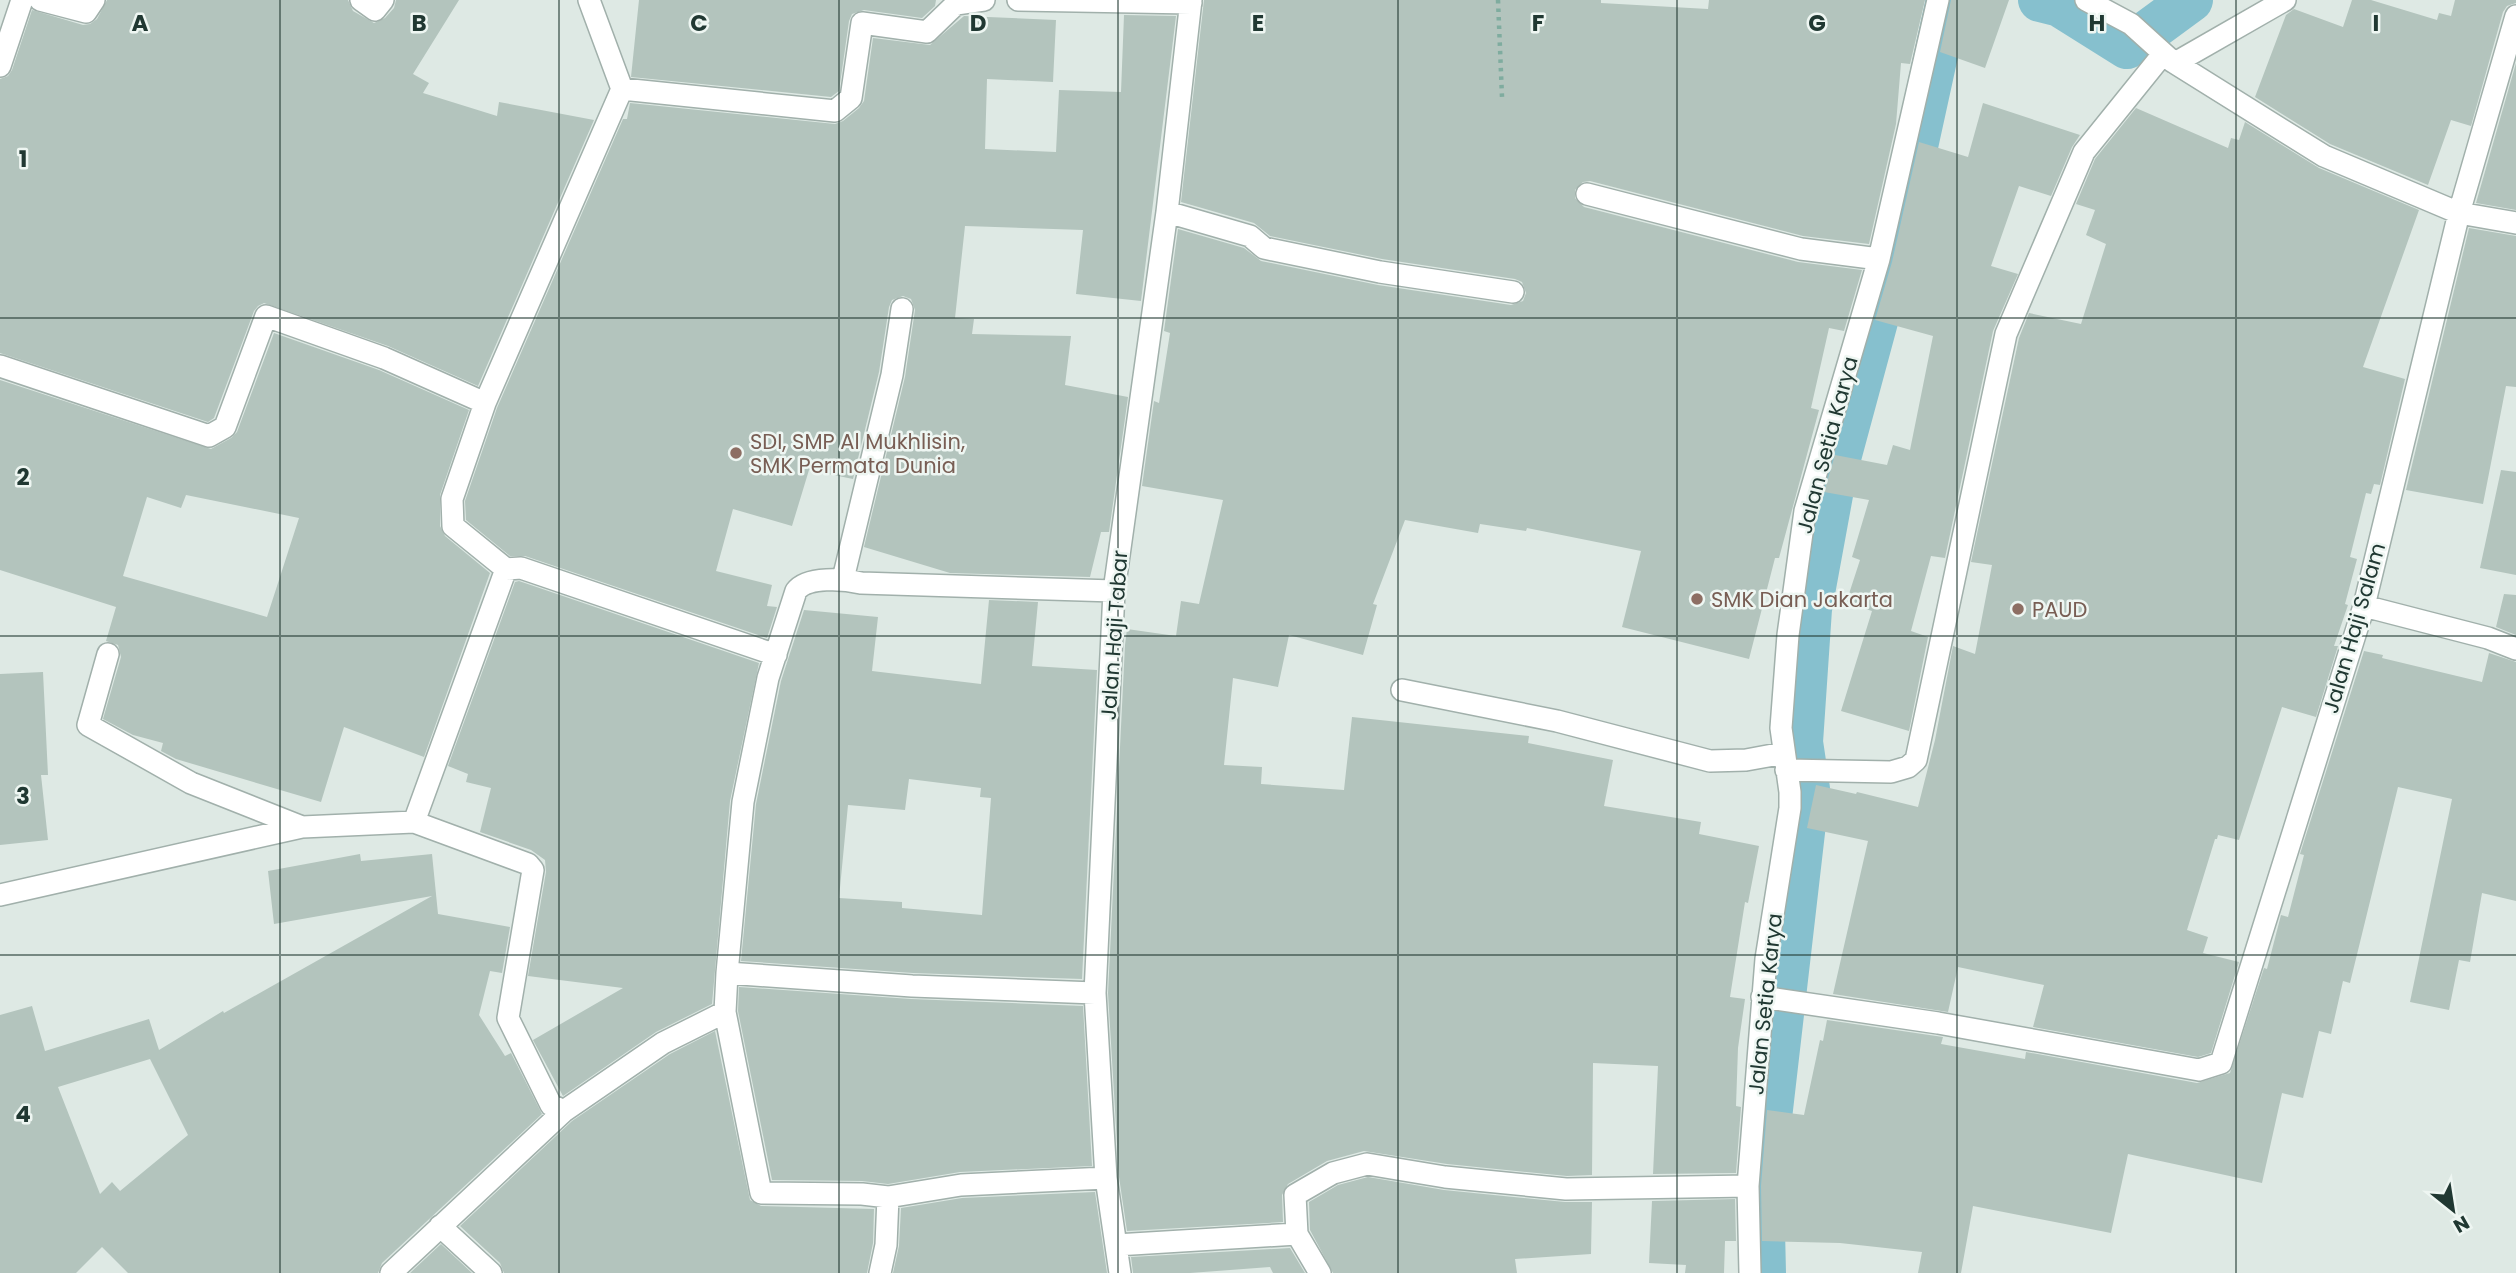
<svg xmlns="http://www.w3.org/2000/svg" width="2516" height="1273" viewBox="0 0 2516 1273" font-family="Poppins,sans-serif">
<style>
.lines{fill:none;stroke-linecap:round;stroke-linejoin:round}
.canal{stroke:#86c0ce;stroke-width:44}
.building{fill:#b3c4bd;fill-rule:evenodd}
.minor-casing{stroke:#a1b0ab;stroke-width:24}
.path{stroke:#7fac9f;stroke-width:4.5;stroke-dasharray:3.5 5;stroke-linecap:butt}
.minor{stroke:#fff;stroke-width:21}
.grid{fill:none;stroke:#203832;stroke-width:2;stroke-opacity:0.55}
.education-dot{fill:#8d6e63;stroke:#eef6f2;stroke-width:2.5}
.labels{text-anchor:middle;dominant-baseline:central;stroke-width:5;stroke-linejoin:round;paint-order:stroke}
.education-label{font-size:21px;fill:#785e54;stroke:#eef6f2;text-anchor:start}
.street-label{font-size:21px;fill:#203832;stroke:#eef6f2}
.grid-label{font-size:23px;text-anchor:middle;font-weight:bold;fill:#203832;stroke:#eef6f2;stroke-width:5;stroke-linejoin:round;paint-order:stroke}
</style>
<rect width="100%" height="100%" fill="#dee9e4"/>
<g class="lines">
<!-- canal -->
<path class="canal" d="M2040,0L2060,5L2127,47L2191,0
M1764,1273L1762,1187L1808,789L1801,742L1810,609L1835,473L1885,288L1948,0"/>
</g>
<!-- building -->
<path class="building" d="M107,0H348L353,11L374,23L385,18L394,8L396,0H459L413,74L429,83L423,93L497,116L499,102L594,120L478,386L388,346L264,303L258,306L254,311L214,418L208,422L0,353V79L8,76L12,70L32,10L83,25L90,24L97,19Z
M639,0H936L935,6L922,18L864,10L852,14L849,21L839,91L831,97L631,77Z
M1204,0H1601V3L1708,9L1709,0H1925L1910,64L1901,63L1896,124L1869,244L1803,236L1590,181L1583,182L1575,190V198L1584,207L1798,262L1862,270L1844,331L1829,328L1811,408L1819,410L1779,558H1775L1749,659L1622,627L1641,551L1527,528L1526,531L1480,524L1478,533L1405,520L1373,604L1377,605L1363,655L1289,635L1278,687L1233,678L1224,765L1262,767L1261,784L1344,790L1352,717L1529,736L1528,743L1613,760L1604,806L1701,822L1699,834L1759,846L1748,903L1745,902L1730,997L1745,999L1738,1048L1736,1106L1741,1107L1736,1173L1653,1174L1658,1066L1593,1063L1592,1175L1567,1176L1447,1164L1364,1151L1327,1161L1288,1184L1282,1195L1283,1222L1127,1231L1119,1177L1108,993L1125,645L1127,629L1176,636L1181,601L1199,604L1223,500L1142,486L1154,401L1159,403L1170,333L1164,331L1178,229L1244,248L1261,261L1378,285L1511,305L1523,301L1526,293L1522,282L1515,279L1382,259L1270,236L1254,223L1181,202Z
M1951,0H2009L1985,68L1940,52Z
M2352,0H2371L2437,20L2439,13L2451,16L2455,0H2516V3L2507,6L2503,12L2471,126L2451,120L2428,185L2330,144L2255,97L2286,15L2294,9L2343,27Z
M1124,15L1176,16L1141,301L1076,294L1083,230L965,226L955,318L974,319L972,334L1071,336L1065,385L1128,397L1109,532H1101L1090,577L950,573L864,547L905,377L915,310L911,299L903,296L892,300L889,307L879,372L853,479L809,470L792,526L733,509L716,571L772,585L767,606L777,607L767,638L525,556H510L466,520L465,501L497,408L623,119H627L630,103L835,124L843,121L859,108L864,101L873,38L930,45L964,16L1056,20L1053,82L987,79L985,149L1056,152L1059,90L1121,92Z
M2516,63V210L2476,203Z
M1983,103L2080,135L2072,147L2051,196L2019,186L1991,266L2018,274L1993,331L1945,558L1931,556L1911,631L1928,637L1909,731L1841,711L1872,611L1846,603L1860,560L1852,557L1869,500L1824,492L1835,455L1887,465L1893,445L1910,450L1933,336L1875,320L1892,262L1919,142L1968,157Z
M2136,108L2228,148L2231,138L2239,140L2245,122L2319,168L2419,210L2363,367L2405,379L2380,485L2374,484L2371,494L2366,493L2350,557L2357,559L2345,604L2348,605L2334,646H2338L2316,717L2282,707L2239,840L2218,835L2217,839H2215L2187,930L2208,937L2203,953L2239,962L2211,1053L2198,1057L2033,1027L2044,985L1958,967L1948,1012L1833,994L1868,841L1807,828L1816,785L1856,794L1857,792L1918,807L1935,740L1953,646L1975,654L1992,565L1971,562L2019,338L2029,313L2081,324L2106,244L2086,235L2095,210L2076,204L2095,159Z
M2469,228L2516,236V387L2506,386L2483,504L2406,490Z
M274,333L379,370L469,410L440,495V526L445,536L490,573L424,757L344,727L321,802L176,759L161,751L163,743L133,735L103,719L121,657L118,645L106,641L116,607L0,570V380L211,449L231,438L237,432ZM186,495L299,518L267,617L123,576L147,497L181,508Z
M2501,470L2516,472V575L2480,568Z
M519,581L759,663L730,801L712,1004L656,1032L563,1096L533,1040L623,988L528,976L546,872L545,860L531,850L480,832L491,788L466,782L468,774L448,766L515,582Z
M2504,594L2516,595V635L2496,627Z
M989,600L1038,602L1032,666L1097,670L1082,979L913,973L741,961L756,804L781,681L804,610L878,617L872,671L981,684ZM909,779L981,788L980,797L991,798L982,915L902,908V902L839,898L848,805L905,810Z
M2364,651L2383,655L2382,658L2482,682L2489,653L2516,662V901L2482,893L2470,962L2459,960L2449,1010L2410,1002L2452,799L2398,787L2350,983L2343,981L2331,1034L2319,1031L2303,1098L2282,1093L2262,1183L2128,1154L2111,1233L1973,1206L1961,1273H1918L1922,1252L1840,1243L1762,1241L1761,1186L1767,1110L1804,1115L1820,1040L1823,1041L1827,1020L1943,1037L1941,1044L2025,1059L2026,1052L2197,1083L2230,1073L2264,968L2267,969L2281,915L2288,917L2304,855L2300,854Z
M43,672L48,775H41L48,840L0,845V674Z
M360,854L361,861L432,854L438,914L510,927L502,973L490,971L479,1015L505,1056L511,1053L542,1114L382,1263L378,1273H128L102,1247L76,1273H0V1015L32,1006L45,1051L149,1019L159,1050L223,1011L224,1013L432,896L274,924L268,871ZM150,1059L188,1135L120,1191L112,1182L100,1194L58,1087Z
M739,987L911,999L1083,1006L1092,1166L960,1172L888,1184L862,1181L772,1180L738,1011Z
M715,1031L750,1200L761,1206L874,1209L873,1243L867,1273H504L500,1263L460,1226L572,1121L670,1054Z
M1368,1177L1444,1190L1565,1202H1592L1591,1254L1515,1259L1517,1273H1333L1310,1230L1309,1202L1338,1185Z
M1095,1192L1107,1273H893L899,1246L901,1208L962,1198Z
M1735,1199L1736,1241H1725L1724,1273H1685L1686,1265L1649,1263L1652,1201Z
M441,1244L472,1273H410Z
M1290,1248L1305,1273H1273L1270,1267L1190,1273H1133L1131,1257Z"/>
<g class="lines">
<defs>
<path id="minor" d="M40,0L86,12L94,0
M361,0L375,10L383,0
M1018,0L1191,3
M2086,0L2131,24L2173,62
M2285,0L2175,63L2324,156L2459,213L2516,223
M0,66L22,0
M622,89L835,111L851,98L862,23L927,32L956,4L984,0
M1587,194L1801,249L1879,259
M1167,212L1250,236L1264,248L1380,272L1513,292
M0,366L209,436L225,427L266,316L384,358L485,403
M506,569L521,568L776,655
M843,579L892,375L902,309
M2364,606L2488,638L2516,649
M108,654L88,725L191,783L302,827
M1402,690L1557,721L1710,761L1746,760L1784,753
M1786,770L1891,772L1908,767L1916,760L2006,334L2084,152L2163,54
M414,822L506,569L453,526L452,499L485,403L622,89L589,0
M0,895L302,827L414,822L528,864L533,870L508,1018L551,1105L564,1111
M727,973L912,986L1095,993
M1762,997L1938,1023L2199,1070L2221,1063L2364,606L2459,213L2516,16
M888,1197L862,1194L761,1193L725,1012L727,973L743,802L768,678L796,591C807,576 844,579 861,583L1114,591
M440,1226L491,1273
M1297,1234L1295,1195L1333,1173L1367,1164L1445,1177L1566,1189L1748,1186
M1116,1245L1297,1234L1320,1273
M391,1273L564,1111L663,1043L725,1012
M880,1273L886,1245L888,1197L961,1185L1106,1178
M1120,1273L1106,1178L1095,993L1114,591L1167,212L1191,0
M1750,1273L1748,1186L1766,959L1790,808V792L1781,728L1788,635L1805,511L1879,259L1938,0"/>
</defs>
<!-- minor casing -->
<use href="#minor" class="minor-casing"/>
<!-- path -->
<path class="path" d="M1498,0L1502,97"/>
<!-- minor -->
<use href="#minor" class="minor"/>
</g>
<!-- grid -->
<path class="grid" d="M280,0V1273M559,0V1273M839,0V1273M1118,0V1273M1398,0V1273M1677,0V1273M1957,0V1273M2236,0V1273M0,318H2516M0,636H2516M0,955H2516"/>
<!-- markers -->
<g class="education-dot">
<circle cx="736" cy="453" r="7"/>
<circle cx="1697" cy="599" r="7"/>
<circle cx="2018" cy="609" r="7"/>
</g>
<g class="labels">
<!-- education labels -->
<g class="education-label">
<text x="750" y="441">SDI, SMP Al Mukhlisin,<tspan x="750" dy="24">SMK Permata Dunia</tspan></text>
<text x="1711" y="599">SMK Dian Jakarta</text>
<text x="2032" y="609">PAUD</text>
</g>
<!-- street labels -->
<g class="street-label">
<text transform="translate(1827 445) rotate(-75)">Jalan Setia Karya</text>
<text transform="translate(2354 628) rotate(-74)">Jalan Haji Salam</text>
<text transform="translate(1114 635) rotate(-86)">Jalan Haji Tabar</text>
<text transform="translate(1765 1004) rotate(-84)">Jalan Setia Karya</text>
</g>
</g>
<g class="grid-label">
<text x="140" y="31">A</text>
<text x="419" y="31">B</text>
<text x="699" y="31">C</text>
<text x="978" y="31">D</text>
<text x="1258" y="31">E</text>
<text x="1538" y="31">F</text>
<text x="1817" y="31">G</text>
<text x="2097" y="31">H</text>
<text x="2376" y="31">I</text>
<text x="23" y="167">1</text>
<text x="23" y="485">2</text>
<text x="23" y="804">3</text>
<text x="23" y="1122">4</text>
</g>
<!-- north arrow -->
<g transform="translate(2453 1210) rotate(150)" stroke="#eef6f2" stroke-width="5" paint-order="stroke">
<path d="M0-5L12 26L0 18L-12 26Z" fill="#203832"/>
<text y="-10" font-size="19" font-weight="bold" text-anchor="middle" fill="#203832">N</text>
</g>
</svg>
